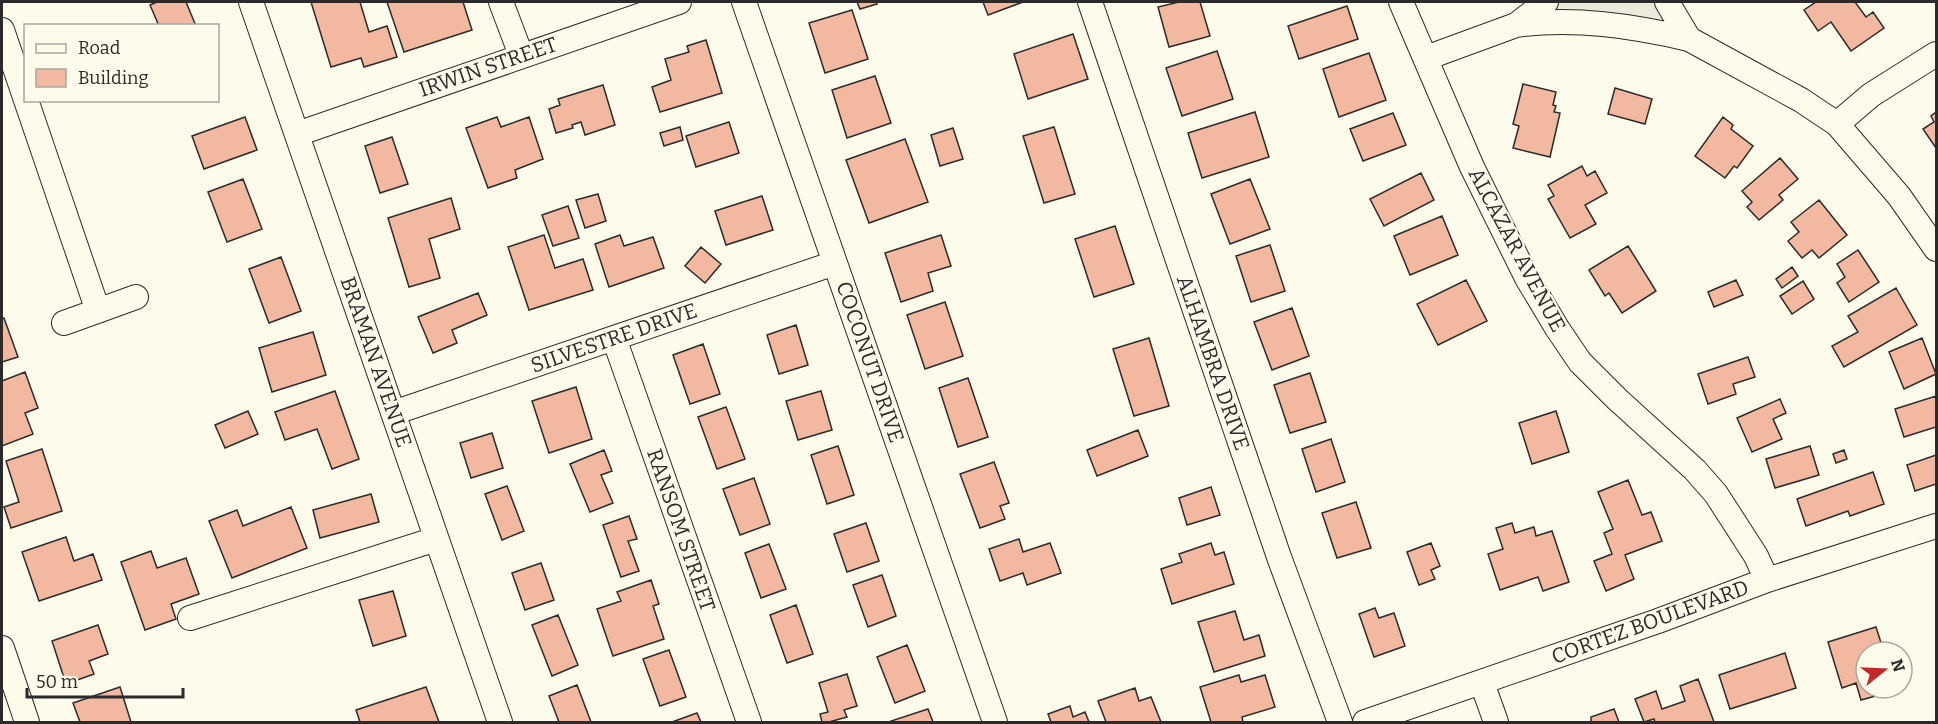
<svg xmlns="http://www.w3.org/2000/svg" width="1938" height="724" viewBox="0 0 1938 724" font-family="Bitter,serif">
<style>
.green{fill:#ecebdb;stroke:#74746e;stroke-width:1.5}
.building{fill:#f2b8a0;stroke:#2b2b2b;stroke-width:1.5}
.lines{fill:none;stroke-linecap:round;stroke-linejoin:round}
.minor-casing{stroke:#2b2b2b;stroke-width:26}
.minor{stroke:#fdfbea;stroke-width:24}
.labels{text-anchor:middle;dominant-baseline:central;stroke-width:4.5;stroke-linejoin:round;paint-order:stroke}
.street-label{font-size:21px;fill:#2b2b2b;stroke:#fdfbea}
</style>
<rect width="100%" height="100%" fill="#fdfbea"/>
<!-- green -->
<path class="green" d="M1546,2H1667L1689,39L1556,22Z"/>
<!-- building -->
<path class="building" d="M157,2H186L196,26H159L150,5Z
M311,2H360L369,32L387,26L397,57L364,67L361,58L331,67Z
M387,2H463L472,30L404,52Z
M857,2H876L877,4L860,9Z
M983,2H1023L988,15Z
M1179,2H1200L1210,36L1169,47L1158,7Z
M1816,2H1855L1866,17L1873,12L1884,28L1851,51L1831,22L1818,31L1804,10Z
M1347,6L1358,39L1299,59L1288,26Z
M852,10L868,59L825,73L809,23Z
M1073,34L1088,79L1028,99L1014,54Z
M706,40L722,93L660,112L652,87L671,80L665,59L689,52L687,46Z
M1217,51L1233,99L1182,116L1166,68Z
M1369,53L1386,100L1339,117L1323,69Z
M875,76L891,123L847,138L832,90Z
M1523,84L1556,92L1553,105L1556,106L1554,112L1560,113L1550,157L1513,148L1519,126L1513,124Z
M603,85L615,125L585,135L581,122L572,125L573,128L556,133L549,109L560,105L558,99Z
M1615,88L1652,99L1645,124L1608,114Z
M1255,112L1269,157L1202,178L1188,133Z
M1936,112V148L1923,129L1934,122L1931,116Z
M1393,113L1406,145L1363,161L1350,129Z
M245,117L257,150L204,169L192,136Z
M497,117L501,127L529,117L543,159L515,170L517,178L488,188L466,128Z
M1723,117L1733,125L1731,129L1753,146L1737,168L1734,166L1725,178L1695,156Z
M729,122L739,153L696,167L686,136Z
M680,127L683,140L664,146L660,133Z
M1054,127L1075,194L1044,203L1023,136Z
M953,128L963,159L940,166L931,135Z
M392,137L408,184L380,193L365,146Z
M905,139L928,202L869,223L846,160Z
M1780,158L1798,179L1779,195L1783,200L1759,220L1747,207L1752,202L1742,191Z
M1582,166L1587,176L1595,171L1607,193L1585,205L1596,224L1570,238L1548,199L1554,196L1548,185Z
M1421,173L1434,200L1384,226L1370,199Z
M243,179L262,229L227,242L208,192Z
M1250,179L1270,229L1230,244L1211,194Z
M598,194L606,221L585,228L576,200Z
M762,196L773,230L726,245L715,211Z
M451,198L460,229L429,239L440,278L409,287L388,218Z
M1819,200L1847,235L1819,258L1812,250L1802,258L1788,241L1799,232L1791,222Z
M568,206L579,238L553,246L542,215Z
M1442,216L1458,255L1410,275L1394,236Z
M1115,226L1134,284L1094,297L1075,239Z
M544,235L555,268L583,259L593,290L529,310L508,247Z
M620,235L624,246L653,237L664,268L609,287L595,244Z
M941,235L951,266L928,273L933,291L901,302L885,253Z
M1270,245L1285,291L1251,302L1236,256Z
M1628,246L1656,291L1622,313L1609,293L1605,296L1589,270Z
M701,247L721,264L705,283L685,266Z
M1858,250L1879,282L1849,302L1837,283L1845,277L1837,264Z
M281,257L301,311L269,323L249,269Z
M1792,267L1798,276L1782,288L1776,279Z
M1466,280L1487,321L1438,345L1417,304Z
M1736,280L1743,295L1714,307L1708,292Z
M1803,281L1814,299L1792,314L1780,296Z
M1896,288L1917,325L1844,367L1832,346L1858,332L1848,316Z
M478,293L487,315L452,330L457,343L433,353L418,317Z
M945,302L963,356L925,369L907,315Z
M1292,308L1309,356L1272,370L1254,322Z
M4,318L18,357L2,362V319Z
M796,325L808,365L779,374L767,335Z
M313,332L326,375L272,392L259,348Z
M1149,338L1169,406L1134,416L1113,349Z
M1922,338L1936,374L1904,389L1889,352Z
M703,344L720,394L690,404L673,355Z
M1748,357L1755,377L1733,384L1736,394L1708,404L1698,374Z
M25,372L38,408L25,413L33,434L2,446V381Z
M1310,373L1326,422L1290,433L1274,385Z
M968,378L988,437L958,447L939,388Z
M576,387L592,439L549,453L532,401Z
M335,391L359,459L332,469L317,429L285,440L275,412Z
M821,391L832,430L798,440L786,401Z
M1936,396V427L1904,437L1895,409Z
M1780,399L1786,413L1773,419L1782,439L1752,452L1737,418Z
M726,407L745,459L717,469L698,417Z
M248,411L258,434L225,448L215,425Z
M1556,411L1569,452L1532,464L1519,423Z
M1138,430L1148,456L1097,476L1087,450Z
M492,433L503,468L471,478L460,443Z
M1331,439L1345,482L1316,492L1302,449Z
M838,446L854,495L827,504L811,455Z
M1810,446L1819,475L1775,488L1766,459Z
M42,449L62,511L11,528L4,507L19,502L6,461Z
M604,450L612,471L601,475L613,503L590,512L570,464Z
M1844,450L1847,459L1836,463L1833,454Z
M1936,455V484L1915,491L1907,465Z
M994,462L1009,503L1000,506L1005,519L980,528L960,474Z
M1873,472L1884,504L1850,516L1848,511L1806,526L1797,499Z
M754,478L770,524L740,535L723,489Z
M1628,480L1642,515L1651,512L1662,541L1625,555L1634,579L1606,591L1594,561L1612,554L1604,533L1613,529L1598,492Z
M507,486L524,531L502,540L485,494Z
M1211,487L1220,515L1187,525L1179,498Z
M371,494L379,522L320,538L313,510Z
M1356,502L1371,548L1337,558L1322,513Z
M291,507L307,548L232,578L209,521L237,510L243,526Z
M629,516L637,539L628,541L639,571L621,577L603,525Z
M866,523L879,561L847,572L834,534Z
M1512,523L1515,533L1534,527L1536,536L1552,531L1569,582L1543,591L1538,577L1500,590L1488,554L1503,549L1496,528Z
M66,537L74,561L93,554L102,580L39,601L22,552Z
M1019,539L1023,552L1050,543L1061,573L1027,585L1023,573L1000,581L989,549Z
M1211,543L1215,555L1224,552L1234,584L1172,604L1161,569L1182,562L1179,554Z
M1431,543L1440,566L1431,570L1435,579L1419,585L1407,552Z
M769,544L786,589L761,598L745,553Z
M151,551L157,568L186,558L199,594L171,604L176,619L145,630L121,562Z
M541,563L554,600L525,610L512,573Z
M882,575L896,616L868,627L853,585Z
M651,580L659,604L653,606L664,639L613,656L597,609L621,601L617,592Z
M393,591L406,636L373,646L359,600Z
M796,605L813,654L787,663L770,615Z
M1375,608L1379,618L1394,613L1405,646L1374,657L1359,614Z
M1235,611L1244,640L1259,635L1265,656L1214,672L1198,622Z
M558,615L578,665L552,676L532,625Z
M98,625L108,654L89,661L94,674L66,684L52,641Z
M1876,627L1884,652H1866V688H1881L1883,694L1861,700L1856,683L1842,688L1828,642Z
M907,645L925,691L895,703L877,657Z
M669,650L686,697L660,706L643,659Z
M1785,653L1796,688L1730,709L1719,675Z
M847,674L857,706L844,710L847,717L829,722H822L820,714L828,712L819,683Z
M1239,675L1241,682L1265,675L1275,707L1242,717L1243,722H1211L1200,687Z
M1698,679L1714,722H1655L1654,719L1644,722L1635,699L1656,691L1662,709L1685,701L1680,686Z
M577,685L591,722H559L549,696Z
M120,687L131,722H80L73,703Z
M426,687L439,722H360L356,710Z
M1135,688L1139,701L1151,697L1161,722H1106L1098,701Z
M1070,706L1073,717L1085,712L1089,722H1051L1048,714Z
M928,709L933,722H892L891,721Z
M1614,709L1619,722H1591V717Z
M697,713L701,722H672Z"/>
<g class="lines">
<defs>
<path id="minor" d="M251,2L500,722
M501,2L521,55
M744,2L995,722
M1090,2L1279,557L1340,722
M1401,2L1472,167L1527,278L1557,328L1580,362L1617,399L1695,470L1716,494L1756,556L1767,580
M1667,2L1689,39L1801,100L1837,124L1899,196L1936,249
M1516,25C1574,17 1633,26 1689,39
M2,30L26,100
M1426,58L1516,25L1546,2
M26,100L98,311
M1837,124L1871,95L1936,54
M297,134L679,2
M64,323L136,297
M614,338L749,722
M393,413L835,263
M190,618L436,539
M2,648L27,722
M1482,683L1496,722
M1365,722L1658,621L1767,580L1936,526"/>
</defs>
<!-- minor casing -->
<use href="#minor" class="minor-casing"/>
<!-- minor -->
<use href="#minor" class="minor"/>
</g>
<g class="labels">
<!-- street labels -->
<g class="street-label">
<text transform="translate(488 67) rotate(-19)">IRWIN STREET</text>
<text transform="translate(1517 250) rotate(62)">ALCAZAR AVENUE</text>
<text transform="translate(614 338) rotate(-19)">SILVESTRE DRIVE</text>
<text transform="translate(376 362) rotate(71)">BRAMAN AVENUE</text>
<text transform="translate(870 362) rotate(71)">COCONUT DRIVE</text>
<text transform="translate(1213 363) rotate(71)">ALHAMBRA DRIVE</text>
<text transform="translate(681 530) rotate(71)">RANSOM STREET</text>
<text transform="translate(1650 622) rotate(-20)">CORTEZ BOULEVARD</text>
</g>
</g>
<!-- border -->
<rect width="1938" height="724" fill="none" stroke="#2b2b2b" stroke-width="6"/>
<!-- legend -->
<rect x="24" y="24" width="195" height="78" fill="#fdfbea" stroke="#a9a89e" stroke-width="1.5"/>
<rect x="36" y="44" width="30" height="9" fill="#fdfbea" stroke="#a9a89e" stroke-width="1.5"/>
<text x="78" y="54" font-size="18" fill="#2b2b2b">Road</text>
<rect x="36" y="69" width="30" height="18" fill="#f2b8a0" stroke="#a9a89e" stroke-width="1.5"/>
<text x="78" y="84" font-size="18" fill="#2b2b2b">Building</text>
<!-- north arrow -->
<g transform="translate(1884 670) rotate(72)"><circle r="28" fill="#fdfbea" stroke="#a9a89e" stroke-width="1.5"/>
<path d="M0-4.5L10 22L0 15L-10 22Z" fill="#c62828"/>
<text y="-9" font-size="16" font-weight="bold" text-anchor="middle" fill="#2b2b2b">N</text>
</g>
<!-- scale -->
<path d="M27 688v9h156v-9" fill="none" stroke="#2b2b2b" stroke-width="3"/>
<text x="36" y="688" font-size="18" fill="#2b2b2b" stroke="#fdfbea" stroke-width="4.5" paint-order="stroke">50 m</text>
</svg>
